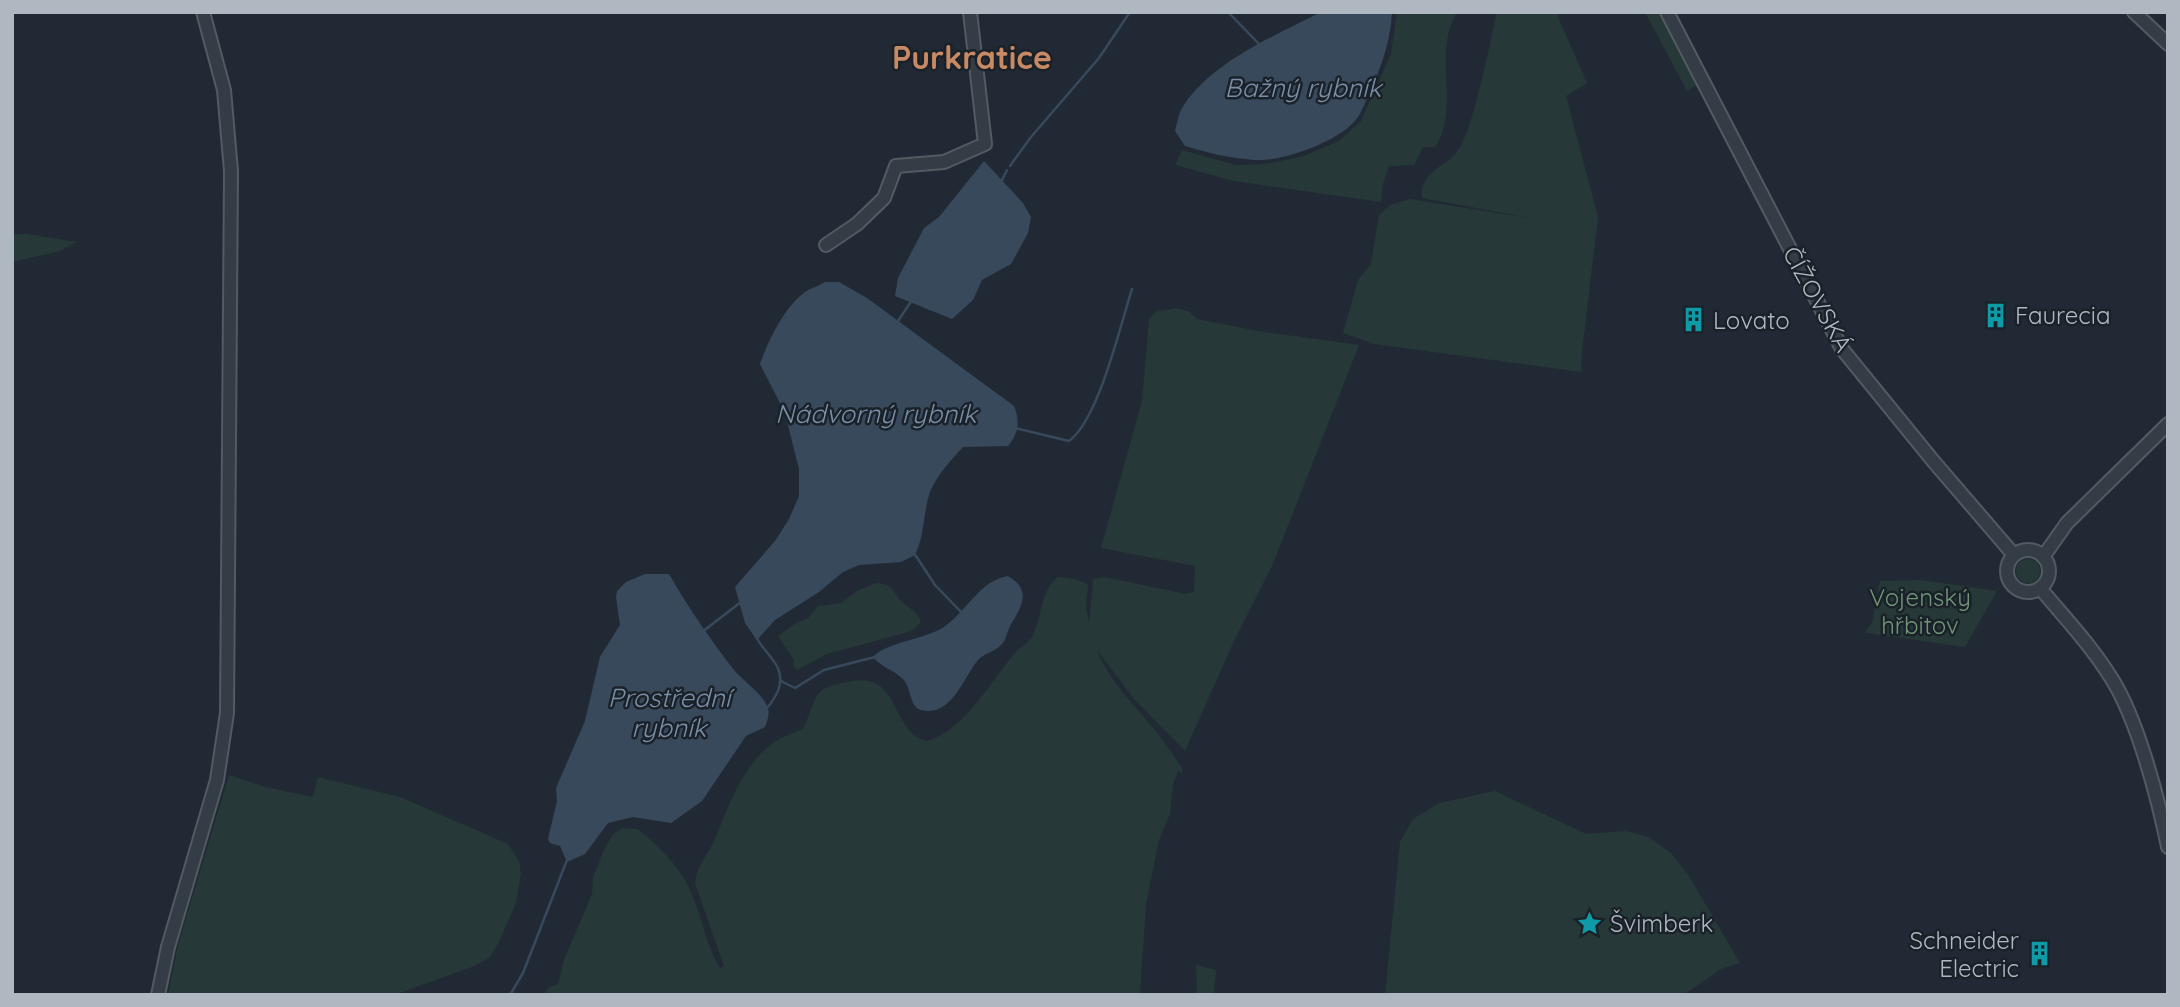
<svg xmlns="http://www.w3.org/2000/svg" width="2180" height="1007" viewBox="0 0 2180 1007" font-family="Quicksand,sans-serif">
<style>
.green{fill:#263837}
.water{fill:#38495c}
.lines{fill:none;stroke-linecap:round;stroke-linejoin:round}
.stream{stroke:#38495c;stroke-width:2.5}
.minor-casing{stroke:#525a62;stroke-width:16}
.minor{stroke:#343c45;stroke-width:12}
.labels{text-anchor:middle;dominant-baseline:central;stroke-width:5;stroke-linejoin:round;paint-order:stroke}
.street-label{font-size:24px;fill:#afb7c1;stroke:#1a2129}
.poi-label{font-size:24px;fill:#afb7c1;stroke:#1a2129;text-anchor:start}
.park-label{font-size:24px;fill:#709577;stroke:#1a2129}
.water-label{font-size:26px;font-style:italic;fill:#7a8fa7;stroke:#1a2129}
.district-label{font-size:32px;font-weight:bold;fill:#c78a64;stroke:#1a2129}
</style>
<rect width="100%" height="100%" fill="#212a34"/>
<!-- green -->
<path class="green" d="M1397,12H1457C1432,52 1461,109 1435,147H1423L1414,165L1389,166L1383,184L1381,202L1234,181L1175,165L1182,150L1236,165L1265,164L1304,156L1339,141L1361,121L1391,54Z
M1497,12H1559L1558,17L1587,83L1566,96L1598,217L1581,361L1582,372L1374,344L1343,333L1358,280L1371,264L1379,215L1390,205L1410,199L1536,219L1422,198C1419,173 1443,168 1456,153C1473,135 1490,41 1497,12Z
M1645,12H1658L1697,85L1687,91Z
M12,234H27L77,242L60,251L12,262Z
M1176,308L1190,312L1197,319L1258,331L1359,345L1272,566L1234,641L1185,751L1134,699L1097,650C1111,684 1134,704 1156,731C1165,743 1174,756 1182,768V773L1178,771L1173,784L1170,814L1159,840L1146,904L1140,995H544L548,988L558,984L564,960L592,894L593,877L604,850L613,834L623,828L638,829C654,842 672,859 683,877C701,905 703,940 720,968L724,966L695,883C696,867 709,853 715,839C729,805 742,766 773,743C782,737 793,733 803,729C819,695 810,688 852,681C902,673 890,733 927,741C963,731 991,682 1014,654C1020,647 1029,643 1033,635C1042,617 1041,588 1058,577L1075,579L1088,584L1086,608L1089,622L1093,579L1104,577L1186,594L1194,592L1195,566L1101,548L1142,401L1149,319L1155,312Z
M2016 571a12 12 0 1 1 24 0a12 12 0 1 1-24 0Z
M1921,580L1997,591L1965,647L1867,633L1866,630L1872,623L1880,581Z
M876,583C896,584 891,592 902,602C910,609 917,611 921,622L912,631L827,654L797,670L793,666L794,660L778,636L796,623L808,618L818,606L841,603L857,591Z
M229,775L265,787L313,797L318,777L400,797L508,844L519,861L521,874L516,903L498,944L489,958L472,967L394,995H168L178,945Z
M1495,791L1586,834L1626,831L1649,837L1672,854L1689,876L1740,963L1721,969L1683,995H1385L1400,842L1413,819L1439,803Z
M1196,965L1216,970L1214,995H1197Z"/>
<!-- water -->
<path class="water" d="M1321,12H1392C1391,37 1383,62 1373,85C1367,96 1362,115 1353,123C1334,143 1281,162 1254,160C1230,158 1207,153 1185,146L1175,131C1177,124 1178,116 1181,110C1207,64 1276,35 1321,12Z
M984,161L1023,203L1031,217L1028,233L1011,264L982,280L973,300L952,319L895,296L898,278L924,228L939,217Z
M825,282H839L867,298L1014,406C1020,421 1019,433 1008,446L963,447C951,460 937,475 930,492C923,512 925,535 915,555L901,562L859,565L843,572L819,592L775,620L757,640L745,623L735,587L775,541L789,519L799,496V469L785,413L760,364C768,341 785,306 805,292C811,288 819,286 825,282Z
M645,574H669C690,610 709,638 734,670C744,682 761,692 767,706C771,714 767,720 765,727L746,736L702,801L671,823L633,817L608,823L585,854L567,862L560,846L550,843L548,839L557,801L556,788L585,721L600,657L620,625L616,597L617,591L626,582Z
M1008,576C1033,591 1021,607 1010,626C1007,632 1006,641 1001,645C995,652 984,653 978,660C964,676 952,718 921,710C909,707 912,688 903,679C894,670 881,667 873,657C887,642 923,640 944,627C967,611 979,581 1008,576Z"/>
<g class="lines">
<!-- stream -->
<path class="stream" d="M1228,12L1261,46
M1010,166L1031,137L1099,58L1130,12
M1002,180L1007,170
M898,321L912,300
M1015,428L1069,441C1099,419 1120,326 1132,289
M914,553L935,585L962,613
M702,632L741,602
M756,637C767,657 787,666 778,691C774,699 772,703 766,709
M781,681L795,688L824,670L875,657
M510,995L523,973L567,860"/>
<defs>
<path id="minor" d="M1667,12L1842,349L1934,462L2014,555
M2134,12L2168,44
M826,245L857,224L884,198L896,166L944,162L985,144L970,12
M2007 571a21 21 0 1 1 42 0a21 21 0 1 1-42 0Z
M2043,557L2067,523L2168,424
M2040,588C2064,617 2090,644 2110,676C2137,717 2158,798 2168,847
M158,995L168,947L217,780L227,713L231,171L224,90L203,12"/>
</defs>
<!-- minor casing -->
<use href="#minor" class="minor-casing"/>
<!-- minor -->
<use href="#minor" class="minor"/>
</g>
<!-- icons -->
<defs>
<symbol id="building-bare" viewBox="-9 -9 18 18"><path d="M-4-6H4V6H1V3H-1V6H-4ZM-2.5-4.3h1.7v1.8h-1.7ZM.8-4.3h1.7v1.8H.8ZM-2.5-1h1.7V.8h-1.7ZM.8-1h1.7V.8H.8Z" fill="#0f9aa8" stroke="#1a2129" stroke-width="2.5" paint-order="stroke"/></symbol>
<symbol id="sight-bare" viewBox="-9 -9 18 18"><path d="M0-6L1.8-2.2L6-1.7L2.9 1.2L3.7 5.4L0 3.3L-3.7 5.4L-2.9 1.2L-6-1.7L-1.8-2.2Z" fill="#0f9aa8" stroke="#1a2129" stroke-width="2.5" paint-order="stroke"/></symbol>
</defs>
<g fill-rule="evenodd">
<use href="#building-bare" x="1978" y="298" width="35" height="35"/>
<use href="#building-bare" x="1676" y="302" width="35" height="35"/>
<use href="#sight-bare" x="1572" y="906" width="35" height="35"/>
<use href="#building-bare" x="2022" y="936" width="35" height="35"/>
</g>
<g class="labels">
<!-- street labels -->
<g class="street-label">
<text transform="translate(1818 299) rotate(61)">ČÍŽOVSKÁ</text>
</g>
<!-- poi labels -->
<g class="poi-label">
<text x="2015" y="315">Faurecia</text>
<text x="1713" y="320">Lovato</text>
<text x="1610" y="923">Švimberk</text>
<text x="2019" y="940" text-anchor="end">Schneider<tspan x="2019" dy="28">Electric</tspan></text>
</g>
<!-- park labels -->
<g class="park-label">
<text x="1920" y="597">Vojenský<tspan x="1920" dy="28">hřbitov</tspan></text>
</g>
<!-- water labels -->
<g class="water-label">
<text x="1303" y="87">Bažný rybník</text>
<text x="876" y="413">Nádvorný rybník</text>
<text x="669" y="697">Prostřední<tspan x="669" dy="30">rybník</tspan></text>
</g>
<!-- district labels -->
<g class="district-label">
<text x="972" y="57">Purkratice</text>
</g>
</g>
<!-- border -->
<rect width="2180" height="1007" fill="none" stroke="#afb7c1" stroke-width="28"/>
</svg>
